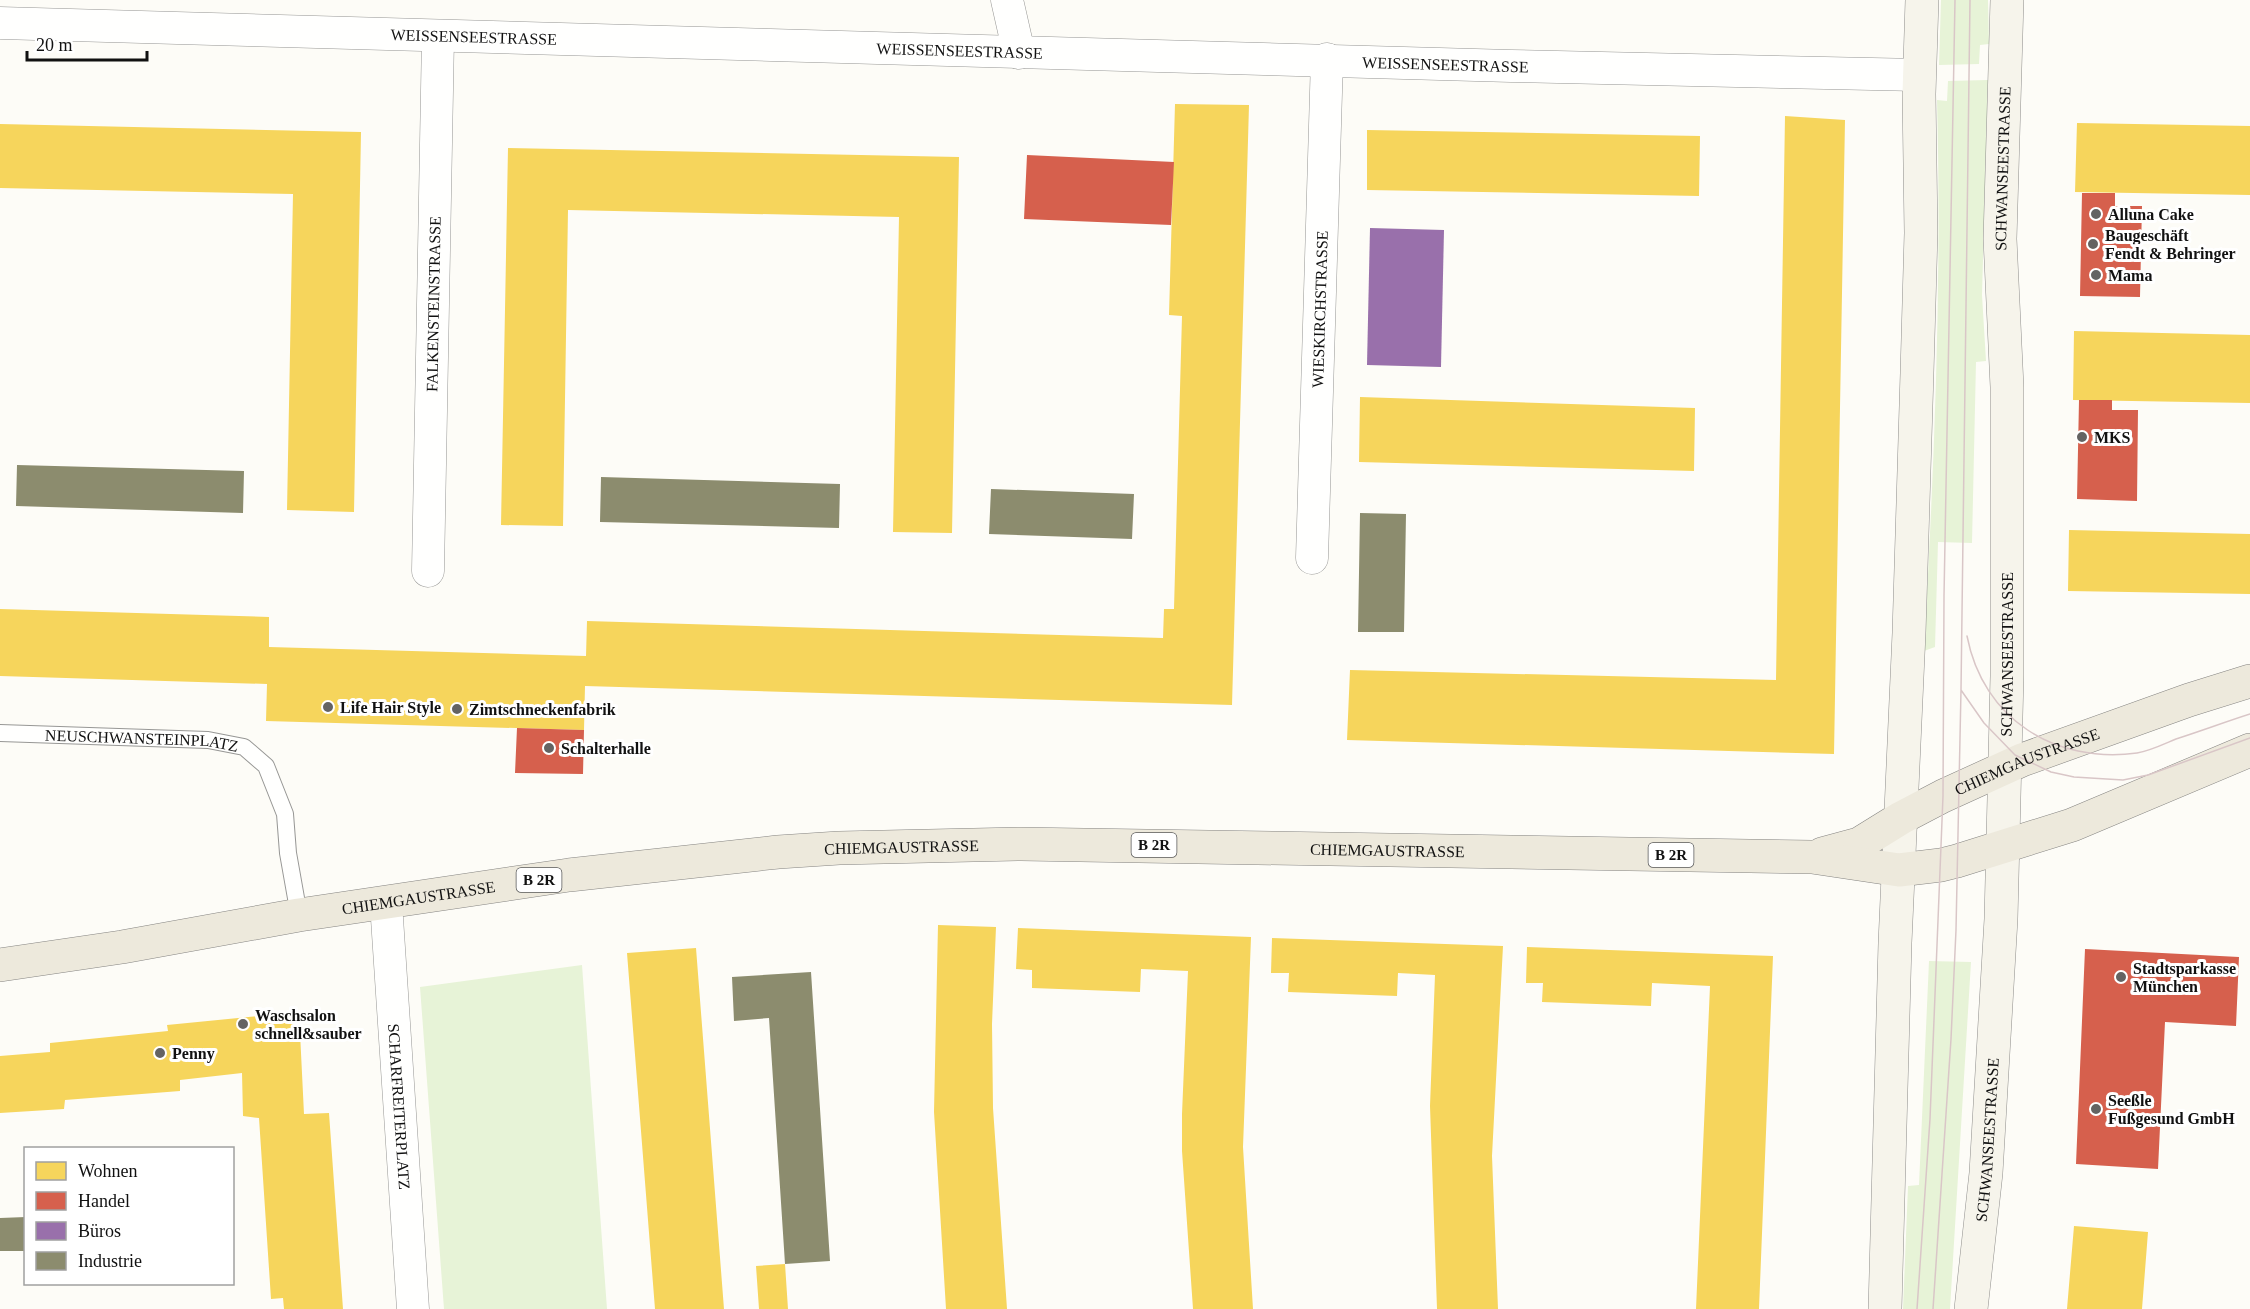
<svg xmlns="http://www.w3.org/2000/svg" width="2250" height="1309" viewBox="0 0 2250 1309" font-family="Georgia,serif">
<style>
.green{fill:#e7f3d7}
.homes{fill:#f6d55c}
.shops{fill:#d6604d}
.offices{fill:#9970ab}
.industry{fill:#8c8c6e}
.lines{fill:none;stroke-linecap:round;stroke-linejoin:round}
.lane-casing{stroke:#979795;stroke-width:18}
.street-casing{stroke:#979795;stroke-width:33}
.secondary-casing{stroke:#8e8d8b;stroke-width:34}
.primary-casing{stroke:#858482;stroke-width:34}
.lane{stroke:#fffffe;stroke-width:16}
.street{stroke:#fffffe;stroke-width:32}
.secondary{stroke:#f6f4eb;stroke-width:33}
.primary{stroke:#ede9dc;stroke-width:33}
.tram{stroke:#d9c6c7;stroke-width:1.5}
.poi-dot{fill:#646362;stroke:#fff;stroke-width:2}
.labels{text-anchor:middle;dominant-baseline:central;stroke-width:6;stroke-linejoin:round;paint-order:stroke}
.shield{fill:#fff;stroke:#585858;stroke-width:1.5}
.shield-label{font-size:15px;font-weight:bold;fill:#111}
.street-label{font-size:16px;fill:#111;stroke:#fff}
.poi-label{font-size:16px;font-weight:bold;fill:#111;stroke:#fff;text-anchor:start}
</style>
<rect width="100%" height="100%" fill="#fdfcf7"/>
<!-- green -->
<path class="green" d="M1941,0H1988L1989,44L1980,45L1979,64L1939,65Z
M1988,80L1982,295L1986,361L1976,362L1972,543L1938,542L1935,647L1924,651C1934,468 1942,284 1937,100L1947,101L1948,81Z
M1929,961L1971,962L1950,1309H1903L1908,1186L1919,1185Z
M582,965L607,1309H444L420,987Z"/>
<!-- homes -->
<path class="homes" d="M1175,104L1249,105L1232,705L585,686L584,730L266,721L267,684L0,676V609L269,617V647L586,656L587,621L1163,638L1164,609H1174L1182,316L1169,315Z
M1785,116L1845,120L1834,754L1347,740L1350,670L1776,680Z
M2077,123L2250,126V195L2075,192Z
M0,124L361,132L354,512L287,510L293,194L0,188Z
M1367,130L1700,136L1699,196L1367,190Z
M508,148L959,157L952,533L893,532L899,217L568,210L563,526L501,525Z
M2074,331L2250,335V403L2073,400Z
M1360,397L1695,408L1694,471L1359,462Z
M2069,530L2250,534V594L2068,591Z
M938,925L996,927L992,1024L993,1108L1007,1309H946L934,1112Z
M1018,928L1251,937L1243,1147L1253,1309H1193L1182,1151V1114L1188,971L1141,969L1140,992L1032,988V970L1016,969Z
M1272,938L1503,946L1492,1156L1498,1309H1437L1430,1106L1435,975L1398,973L1397,996L1288,992L1289,973H1271Z
M1527,947L1773,956L1759,1309H1696L1710,986L1652,983L1651,1006L1542,1002L1543,983H1526Z
M696,948L724,1309H655L627,953Z
M299,1012L304,1114L329,1113L343,1309H284L283,1298L271,1299L259,1118L243,1116L242,1073L180,1080V1091L65,1100L64,1109L0,1113V1056L50,1052V1043L168,1031L167,1025Z
M2074,1226L2148,1232L2142,1309H2067Z
M785,1264L788,1309H759L756,1266Z"/>
<!-- shops -->
<path class="shops" d="M1027,155L1174,162L1171,225L1024,219Z
M2082,193H2115V206H2142L2140,297L2080,296Z
M2079,400H2112V410H2138L2137,501L2077,499Z
M517,728L584,730L583,774L515,773Z
M2085,949L2239,957L2236,1026L2165,1022L2158,1169L2076,1164Z"/>
<!-- offices -->
<path class="offices" d="M1370,228L1444,230L1441,367L1367,365Z"/>
<!-- industry -->
<path class="industry" d="M17,465L244,471L243,513L16,506Z
M601,477L840,484L839,528L600,522Z
M991,489L1134,494L1132,539L989,534Z
M1360,513L1406,514L1404,632H1358Z
M811,972L830,1261L785,1264L769,1018L734,1021L732,977Z
M26,1217V1251H0V1218Z"/>
<g class="lines">
<defs>
<g id="lane">
<path id="s1" d="M0,733L208,740L244,747L266,766L285,814L288,853L299,915"/>
</g>
<g id="street">
<path d="M1007,0L1019,53"/>
<path id="s2" d="M0,23L1511,66L1919,75"/>
<path id="s3" d="M1312,558L1327,59"/>
<path id="s4" d="M428,571L438,37"/>
<path id="s5" d="M386,903L413,1309"/>
</g>
<g id="secondary">
<path d="M1885,1309L1895,943L1909,633L1917,373L1921,233L1919,94L1922,0"/>
<path id="s6" d="M1971,1309L1986,1173L2001,919L2007,676V387L2000,239L2007,0"/>
</g>
<g id="primary">
<path id="s7" d="M1822,854L1859,844L1901,818L1943,796L2022,760L2189,700L2250,681"/>
<path id="s8" d="M0,965L122,947L299,915L569,875L778,852L839,848L1021,844L1812,857L1899,870L1941,865L1957,861L2072,825L2250,750"/>
</g>
</defs>
<!-- lane casing -->
<use href="#lane" class="lane-casing"/>
<!-- street casing -->
<use href="#street" class="street-casing"/>
<!-- secondary casing -->
<use href="#secondary" class="secondary-casing"/>
<!-- primary casing -->
<use href="#primary" class="primary-casing"/>
<!-- lane -->
<use href="#lane" class="lane"/>
<!-- street -->
<use href="#street" class="street"/>
<!-- secondary -->
<use href="#secondary" class="secondary"/>
<!-- primary -->
<use href="#primary" class="primary"/>
<!-- tram -->
<path class="tram" d="M1967,636C1983,719 2055,764 2137,753C2150,751 2164,744 2176,739C2201,731 2225,722 2250,714
M1961,690L1984,723L2015,755L2051,772L2074,777L2123,780L2148,775L2250,738
M1917,1309L1930,1119L1943,796L1944,596L1955,0
M1933,1309L1951,1039L1956,930L1961,690L1970,0"/>
</g>
<!-- markers -->
<g class="poi-dot">
<circle cx="2096" cy="214" r="6"/>
<circle cx="2093" cy="244" r="6"/>
<circle cx="2096" cy="275" r="6"/>
<circle cx="2082" cy="437" r="6"/>
<circle cx="328" cy="707" r="6"/>
<circle cx="457" cy="709" r="6"/>
<circle cx="549" cy="748" r="6"/>
<circle cx="2121" cy="977" r="6"/>
<circle cx="243" cy="1024" r="6"/>
<circle cx="160" cy="1053" r="6"/>
<circle cx="2096" cy="1109" r="6"/>
</g>
<g class="labels">
<!-- shield labels -->
<g class="shield">
<rect x="1131.5" y="833" width="45" height="24" rx="4.5"/>
<rect x="1648.5" y="843" width="45" height="24" rx="4.5"/>
<rect x="516.5" y="868" width="45" height="24" rx="4.5"/>
</g>
<g class="shield-label">
<text x="1154" y="845">B 2R</text>
<text x="1671" y="855">B 2R</text>
<text x="539" y="880">B 2R</text>
</g>
<!-- street labels -->
<g class="street-label">
<text stroke="none"><textPath href="#s2" startOffset="474">WEISSENSEESTRASSE</textPath></text>
<text stroke="none"><textPath href="#s2" startOffset="960">WEISSENSEESTRASSE</textPath></text>
<text stroke="none"><textPath href="#s2" startOffset="1446">WEISSENSEESTRASSE</textPath></text>
<text stroke="none"><textPath href="#s6" startOffset="1142">SCHWANSEESTRASSE</textPath></text>
<text stroke="none"><textPath href="#s4" startOffset="267">FALKENSTEINSTRASSE</textPath></text>
<text stroke="none"><textPath href="#s3" startOffset="249">WIESKIRCHSTRASSE</textPath></text>
<text stroke="none"><textPath href="#s6" startOffset="656">SCHWANSEESTRASSE</textPath></text>
<text stroke="none"><textPath href="#s1" startOffset="142">NEUSCHWANSTEINPLATZ</textPath></text>
<text stroke="none"><textPath href="#s7" startOffset="226">CHIEMGAUSTRASSE</textPath></text>
<text stroke="none"><textPath href="#s8" startOffset="910">CHIEMGAUSTRASSE</textPath></text>
<text stroke="none"><textPath href="#s8" startOffset="1396">CHIEMGAUSTRASSE</textPath></text>
<text stroke="none"><textPath href="#s8" startOffset="424">CHIEMGAUSTRASSE</textPath></text>
<text stroke="none"><textPath href="#s5" startOffset="204">SCHARFREITERPLATZ</textPath></text>
<text stroke="none"><textPath href="#s6" startOffset="170">SCHWANSEESTRASSE</textPath></text>
</g>
<!-- poi labels -->
<g class="poi-label">
<text x="2108" y="214">Alluna Cake</text>
<text x="2105" y="235">Baugeschäft<tspan x="2105" dy="18">Fendt &amp; Behringer</tspan></text>
<text x="2108" y="275">Mama</text>
<text x="2094" y="437">MKS</text>
<text x="340" y="707">Life Hair Style</text>
<text x="469" y="709">Zimtschneckenfabrik</text>
<text x="561" y="748">Schalterhalle</text>
<text x="2133" y="968">Stadtsparkasse<tspan x="2133" dy="18">München</tspan></text>
<text x="255" y="1015">Waschsalon<tspan x="255" dy="18">schnell&amp;sauber</tspan></text>
<text x="172" y="1053">Penny</text>
<text x="2108" y="1100">Seeßle<tspan x="2108" dy="18">Fußgesund GmbH</tspan></text>
</g>
</g>
<!-- legend -->
<rect x="24" y="1147" width="210" height="138" fill="#ffffff" stroke="#a0a0a0" stroke-width="1.5"/>
<rect x="36" y="1162" width="30" height="18" fill="#f6d55c" stroke="#a0a0a0" stroke-width="1.5"/>
<text x="78" y="1177" font-size="18" fill="#111111">Wohnen</text>
<rect x="36" y="1192" width="30" height="18" fill="#d6604d" stroke="#a0a0a0" stroke-width="1.5"/>
<text x="78" y="1207" font-size="18" fill="#111111">Handel</text>
<rect x="36" y="1222" width="30" height="18" fill="#9970ab" stroke="#a0a0a0" stroke-width="1.5"/>
<text x="78" y="1237" font-size="18" fill="#111111">Büros</text>
<rect x="36" y="1252" width="30" height="18" fill="#8c8c6e" stroke="#a0a0a0" stroke-width="1.5"/>
<text x="78" y="1267" font-size="18" fill="#111111">Industrie</text>
<!-- scale -->
<path d="M27 51v9h120v-9" fill="none" stroke="#111111" stroke-width="3"/>
<text x="36" y="51" font-size="18" fill="#111111" stroke="#ffffff" stroke-width="4.5" paint-order="stroke">20 m</text>
</svg>
